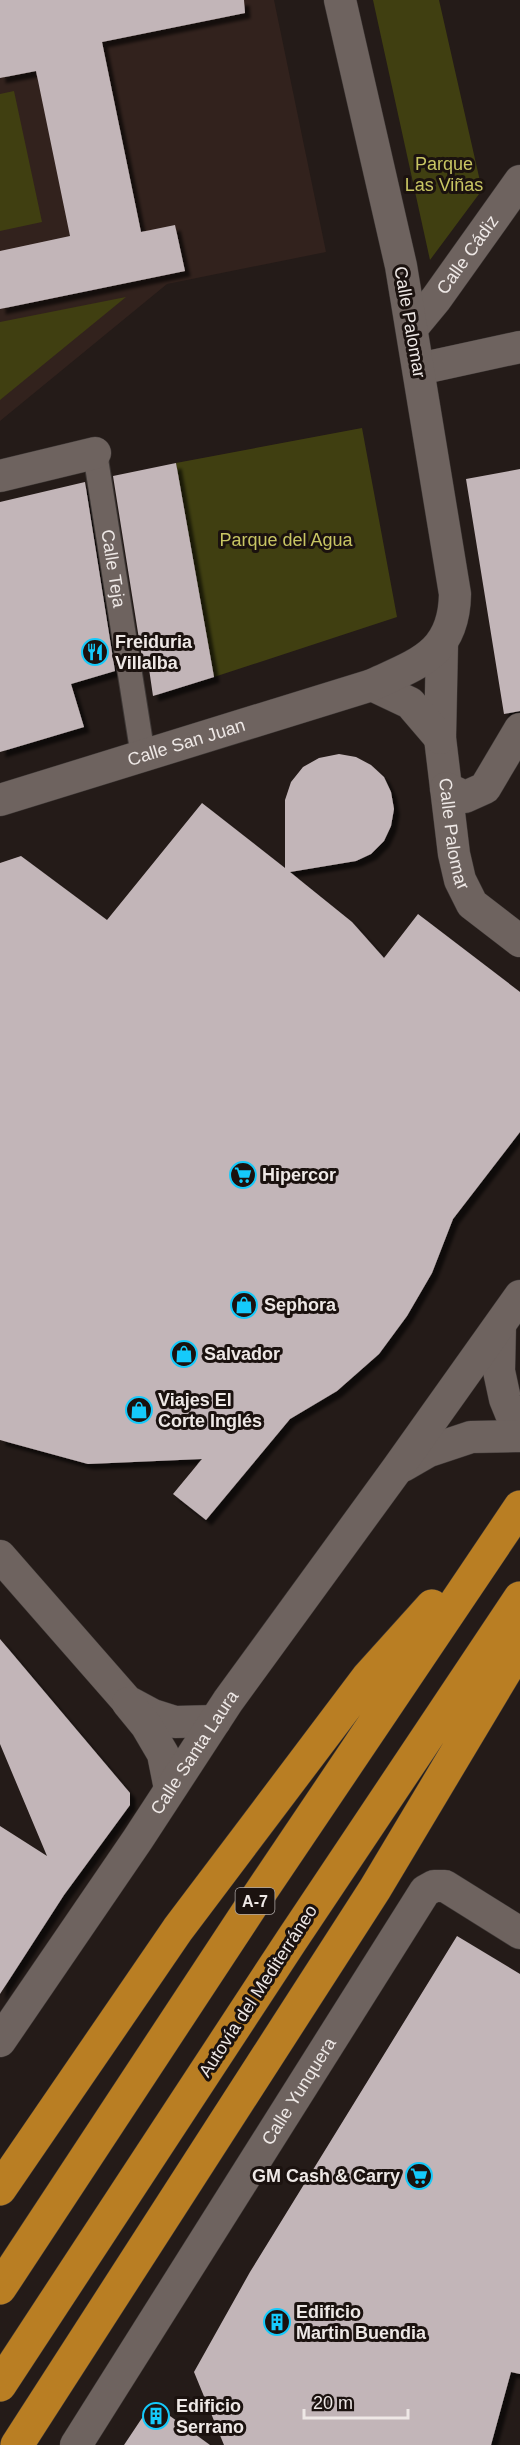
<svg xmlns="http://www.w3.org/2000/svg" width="520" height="2445" viewBox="0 0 520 2445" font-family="Helvetica,sans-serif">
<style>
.built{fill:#32221d}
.green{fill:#403f11}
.building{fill:#c2b5b8;filter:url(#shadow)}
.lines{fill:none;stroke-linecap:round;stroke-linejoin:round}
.pedestrian-casing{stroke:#3e3836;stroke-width:26}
.minor-casing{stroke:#3e3836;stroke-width:33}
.motorway-casing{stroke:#3e3836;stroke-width:34}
.pedestrian{stroke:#6e635f;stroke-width:24}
.minor{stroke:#6e635f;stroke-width:32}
.motorway{stroke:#b97e23;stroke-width:33}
.labels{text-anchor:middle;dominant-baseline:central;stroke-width:6;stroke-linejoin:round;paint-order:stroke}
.shield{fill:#1b120f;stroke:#afa8a6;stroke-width:1.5}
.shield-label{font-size:16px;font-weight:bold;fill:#eee8e6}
.park-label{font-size:18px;fill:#c8c563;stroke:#1b120f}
.street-label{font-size:18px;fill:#eee8e6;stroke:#1b120f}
.poi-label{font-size:18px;font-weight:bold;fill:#eee8e6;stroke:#1b120f;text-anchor:start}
</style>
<defs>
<filter id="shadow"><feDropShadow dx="5.5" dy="5.5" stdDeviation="1.5" flood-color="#0009"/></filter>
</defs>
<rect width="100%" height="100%" fill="#241b18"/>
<!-- built -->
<path class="built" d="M0,0H274L326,252L167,284L0,421Z"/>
<!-- green -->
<path class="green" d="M373,0H439L482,190L430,260Z
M14,91L42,222L0,231V94Z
M126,297L0,400V322Z
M362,428L397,617L214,677L176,463Z"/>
<!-- building -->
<path class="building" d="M0,0H244L245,13L102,42L141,232L175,225L185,271L0,309V251L70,236L36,71L0,78Z
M176,463L214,677L153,696L148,662L143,664L113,476Z
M520,469V711L504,714L466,479Z
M85,482L115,671L71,684L84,727L0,752V502Z
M339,754L356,757L371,765L384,777L391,792L394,809L391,826L384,841L371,854L356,861L290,872L352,922L384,958L418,914L520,992V1132L453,1219L432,1273L407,1316L379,1354L337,1391L290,1419L206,1520L173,1494L202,1459L88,1464L0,1440V863L21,856L107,920L202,803L285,868V800L291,782L303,767L319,758Z
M0,1639L130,1793V1805L64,1895L0,1994V1826L47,1856L0,1744Z
M457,1936L520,1974V2374L511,2372L491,2445H224L194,2372L250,2272Z
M152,2403L210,2445H124Z"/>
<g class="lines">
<defs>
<g id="pedestrian">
<path id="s1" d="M95,453L143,756"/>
</g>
<g id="minor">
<path id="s2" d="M412,328L436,299L520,181"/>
<path d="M419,369L520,347"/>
<path d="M0,476L95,453"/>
<path id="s3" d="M442,645L440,738L454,854L460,880L472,904L520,941"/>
<path d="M372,685L410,703L440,738"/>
<path d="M446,788L465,797L485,788L520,729"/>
<path id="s4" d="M0,800L372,685C420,663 454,653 455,594L401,266L340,0"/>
<path d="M500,1326L499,1371L505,1399L520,1436"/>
<path d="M403,1466L429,1451L471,1437L520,1436"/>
<path d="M0,1556L127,1701L153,1715L175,1722L215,1721"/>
<path d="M128,1703L146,1725L163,1754L170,1789"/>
<path id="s5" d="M0,2041L138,1839L228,1701L397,1469L520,1296"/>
<path id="s6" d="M76,2445L425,1891L434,1886H445L520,1933"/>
</g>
<path id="motorway" d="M0,2189L178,1929L368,1677L432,1606
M0,2288L252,1905L520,1507
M0,2385L291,1941L520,1598
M17,2445L375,1889L509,1665L520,1638"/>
</defs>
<!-- pedestrian casing -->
<use href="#pedestrian" class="pedestrian-casing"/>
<!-- minor casing -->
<use href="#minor" class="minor-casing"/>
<!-- motorway casing -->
<use href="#motorway" class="motorway-casing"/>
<!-- pedestrian -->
<use href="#pedestrian" class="pedestrian"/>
<!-- minor -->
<use href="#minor" class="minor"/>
<!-- motorway -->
<use href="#motorway" class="motorway"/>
</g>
<!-- icons -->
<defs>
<symbol id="restaurant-ring" viewBox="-11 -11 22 22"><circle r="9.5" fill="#1b120f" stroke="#15cafb" stroke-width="1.5"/><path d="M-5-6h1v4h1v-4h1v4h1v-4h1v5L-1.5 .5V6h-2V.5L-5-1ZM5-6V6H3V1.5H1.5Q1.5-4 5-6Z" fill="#15cafb"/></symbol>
<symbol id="supermarket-ring" viewBox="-11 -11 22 22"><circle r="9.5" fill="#1b120f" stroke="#15cafb" stroke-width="1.5"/><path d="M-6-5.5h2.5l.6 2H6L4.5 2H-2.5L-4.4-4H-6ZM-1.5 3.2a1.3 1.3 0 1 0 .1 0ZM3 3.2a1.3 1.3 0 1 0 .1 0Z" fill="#15cafb"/></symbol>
<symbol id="shop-ring" viewBox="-11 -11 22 22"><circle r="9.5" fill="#1b120f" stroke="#15cafb" stroke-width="1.5"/><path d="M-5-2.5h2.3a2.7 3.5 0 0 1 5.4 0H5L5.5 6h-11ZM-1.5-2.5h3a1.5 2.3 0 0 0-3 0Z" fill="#15cafb"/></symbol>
<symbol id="building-ring" viewBox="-11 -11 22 22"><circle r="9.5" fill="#1b120f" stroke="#15cafb" stroke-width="1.5"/><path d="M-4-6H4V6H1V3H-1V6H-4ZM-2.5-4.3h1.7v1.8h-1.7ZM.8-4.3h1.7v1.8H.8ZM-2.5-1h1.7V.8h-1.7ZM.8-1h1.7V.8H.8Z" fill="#15cafb"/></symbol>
</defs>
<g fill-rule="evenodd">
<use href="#restaurant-ring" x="80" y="637" width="30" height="30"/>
<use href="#supermarket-ring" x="228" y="1160" width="30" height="30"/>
<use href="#shop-ring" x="229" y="1290" width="30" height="30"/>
<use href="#shop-ring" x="169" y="1339" width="30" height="30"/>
<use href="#shop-ring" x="124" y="1395" width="30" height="30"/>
<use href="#supermarket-ring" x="404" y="2161" width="30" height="30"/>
<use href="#building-ring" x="262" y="2307" width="30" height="30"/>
<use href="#building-ring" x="141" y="2401" width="30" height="30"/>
</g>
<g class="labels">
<!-- shield labels -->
<rect class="shield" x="235.5" y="1888" width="39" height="26" rx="4.5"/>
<g class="shield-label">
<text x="255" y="1901">A-7</text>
</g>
<!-- park labels -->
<g class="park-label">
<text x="444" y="164">Parque<tspan x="444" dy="21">Las Viñas</tspan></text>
<text x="286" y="540">Parque del Agua</text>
</g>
<!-- street labels -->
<g class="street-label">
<text stroke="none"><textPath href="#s2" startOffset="92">Calle Cádiz</textPath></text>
<text transform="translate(410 322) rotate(80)">Calle Palomar</text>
<text stroke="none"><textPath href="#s1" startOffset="117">Calle Teja</textPath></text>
<text stroke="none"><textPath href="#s4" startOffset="195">Calle San Juan</textPath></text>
<text stroke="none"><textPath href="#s3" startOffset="190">Calle Palomar</textPath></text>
<text stroke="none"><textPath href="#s5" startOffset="348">Calle Santa Laura</textPath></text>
<text transform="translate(258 1991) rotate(-57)">Autovía del Mediterráneo</text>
<text stroke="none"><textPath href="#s6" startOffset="418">Calle Yunquera</textPath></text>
</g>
<!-- poi labels -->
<g class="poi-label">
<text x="115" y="642">Freiduria<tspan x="115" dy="21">Villalba</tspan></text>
<text x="262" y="1175">Hipercor</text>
<text x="264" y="1305">Sephora</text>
<text x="204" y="1354">Salvador</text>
<text x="158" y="1400">Viajes El<tspan x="158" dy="21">Corte Inglés</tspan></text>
<text x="400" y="2176" text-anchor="end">GM Cash &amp; Carry</text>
<text x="296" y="2312">Edificio<tspan x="296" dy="21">Martin Buendia</tspan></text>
<text x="176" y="2406">Edificio<tspan x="176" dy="21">Serrano</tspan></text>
</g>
</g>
<!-- scale -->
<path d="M304 2409v9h104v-9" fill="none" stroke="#eee8e6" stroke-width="3"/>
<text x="313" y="2409" font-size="18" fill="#eee8e6" stroke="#1b120f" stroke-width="4.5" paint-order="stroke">20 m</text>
</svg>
